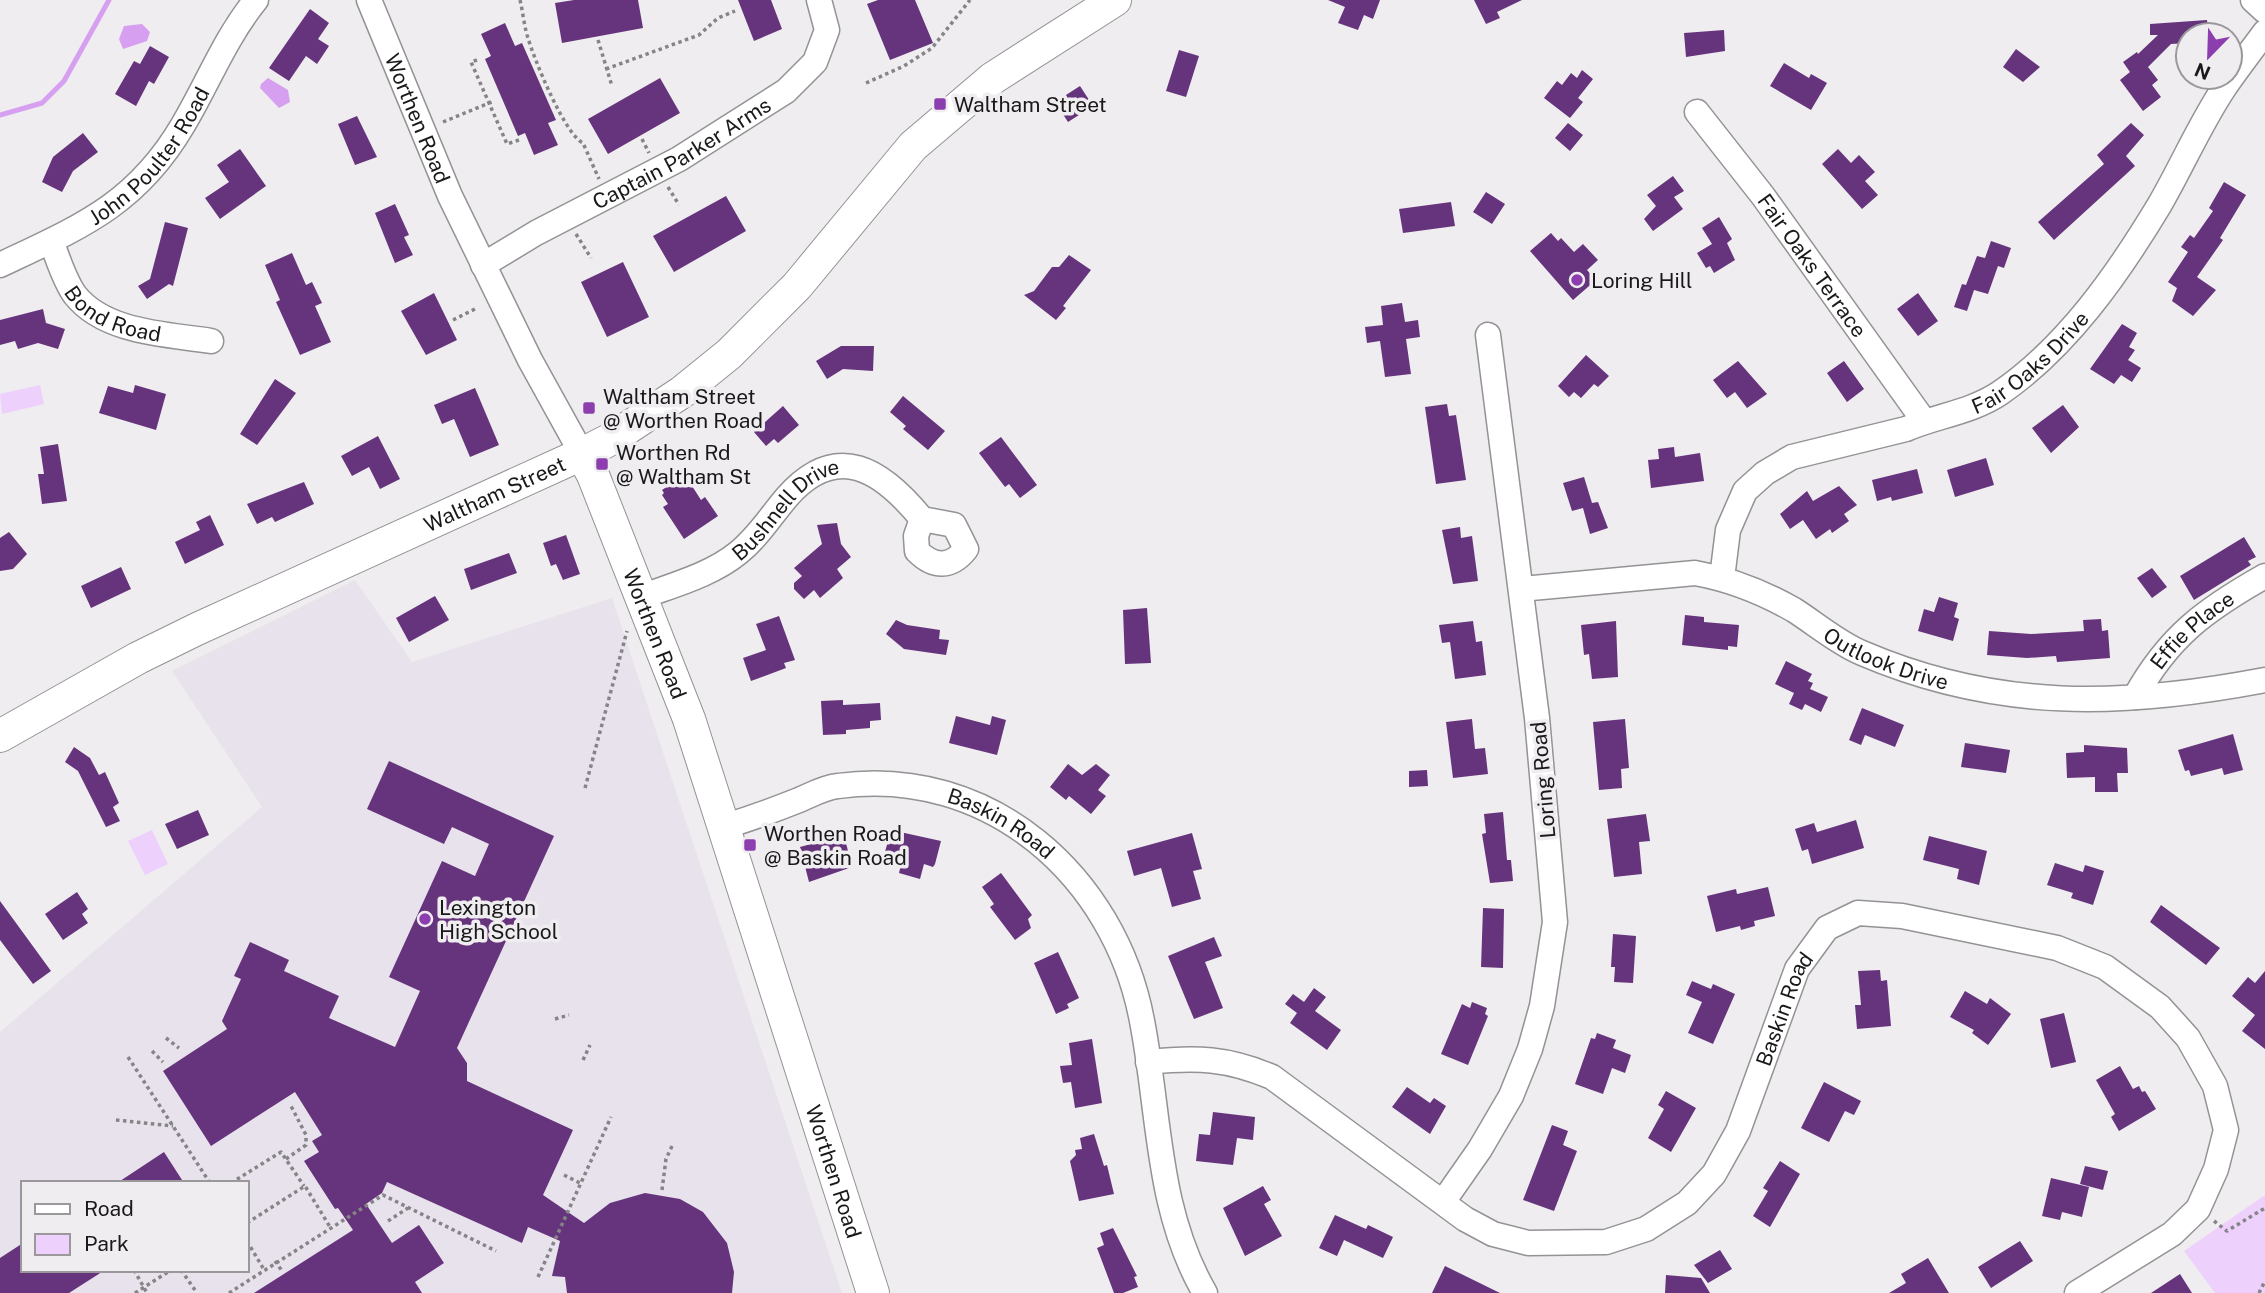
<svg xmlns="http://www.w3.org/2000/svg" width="2265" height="1293" viewBox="0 0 2265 1293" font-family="'Public Sans',sans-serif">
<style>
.built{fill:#e8e2ec;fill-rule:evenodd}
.green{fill:#eed0fd}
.water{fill:#d69ff0}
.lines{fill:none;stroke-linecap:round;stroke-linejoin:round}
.stream{stroke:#d69ff0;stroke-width:5}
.building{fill:#66347c}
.minor-casing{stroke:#939294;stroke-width:27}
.major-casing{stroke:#939294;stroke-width:34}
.path{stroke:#858486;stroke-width:3.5;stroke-dasharray:3.5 3.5;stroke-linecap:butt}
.minor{stroke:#fff;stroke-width:24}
.major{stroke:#fff;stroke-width:32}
.poi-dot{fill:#8d3eae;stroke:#efedf0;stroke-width:2.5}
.labels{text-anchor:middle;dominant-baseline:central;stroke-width:7;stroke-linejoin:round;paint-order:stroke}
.poi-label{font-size:21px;fill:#1a191a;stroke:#efedf0;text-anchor:start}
.street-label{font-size:21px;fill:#1a191a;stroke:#efedf0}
</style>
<rect width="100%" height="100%" fill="#efedf0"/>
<!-- built -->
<path class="built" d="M355,580L412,662L612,598L842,1293H0V1032L262,807L172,671ZM23,1183H247V1270H23Z"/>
<!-- green -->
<path class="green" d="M40,385L44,404L2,414L0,394Z
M152,830L168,864L145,875L128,841Z
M2265,1195V1293H2215L2184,1251Z"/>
<!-- water -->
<path class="water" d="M142,24L150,32L147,41L123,49L119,39L124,26Z
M268,78L288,90L290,102L279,108L260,88L261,84Z"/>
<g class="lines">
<!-- stream -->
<path class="stream" d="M0,115L42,103L64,81L109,0"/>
</g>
<!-- building -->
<path class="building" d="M574,0H638L643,28L562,43L555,3Z
M738,0H771L782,29L754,41Z
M878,0H915L933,43L890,60L867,4Z
M1328,0H1380L1373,19L1364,15L1358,30L1338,23L1345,7Z
M1474,0H1522L1497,12L1500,18L1486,24Z
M310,9L329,23L318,39L329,46L317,64L306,56L289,81L269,68Z
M2207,20L2209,35H2188V43L2171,44L2148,67L2158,80L2152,85L2161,97L2143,111L2120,80L2130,72L2123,62L2137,52L2138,54L2158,35H2150V24Z
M505,23L515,46L522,43L556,120L548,123L558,145L534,155L525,133L518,136L485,59L491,56L481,34Z
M1724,30L1725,51L1686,57L1684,33Z
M150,46L169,57L154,84L149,81L136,106L115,94L134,61L140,64Z
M2016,49L2040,67L2023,82L2003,67Z
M1179,50L1199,56L1186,97L1166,91Z
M1784,63L1809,78L1811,74L1827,83L1811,110L1770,86Z
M1582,70L1593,79L1578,98L1583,102L1570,118L1544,98L1557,81L1562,85L1571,73L1577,78Z
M660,78L680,113L608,154L588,119Z
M1080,86L1093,106L1068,122L1055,102Z
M357,116L377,157L355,165L338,124Z
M1568,123L1583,135L1570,151L1555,138Z
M2131,123L2144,135L2126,156L2135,166L2054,240L2038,222L2104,164L2097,155Z
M83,133L98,152L73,171L62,192L42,182L53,157Z
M240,149L266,186L220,219L205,198L229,182L217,165Z
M1838,149L1851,163L1859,155L1875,172L1865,181L1878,195L1862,209L1822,164Z
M1673,176L1684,191L1674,197L1683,209L1653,231L1644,219L1656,206L1647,195Z
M2224,182L2246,195L2220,238L2223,240L2197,277L2216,290L2193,316L2172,301L2177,288L2168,282L2188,252L2181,247L2190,235L2194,238L2213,211L2209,208Z
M1486,192L1505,204L1492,224L1473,212Z
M726,196L746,231L674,272L653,236Z
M1451,202L1455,226L1403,233L1399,209Z
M395,204L409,235L404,237L413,255L395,263L375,213Z
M1719,217L1732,239L1727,243L1735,260L1714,273L1710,266L1706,268L1697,253L1712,244L1702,228Z
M165,222L188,228L173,286L169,284L147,299L138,286L150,279Z
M1551,233L1558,241L1561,238L1574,252L1583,244L1598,260L1587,270L1596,280L1573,300L1530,251Z
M1991,241L2011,248L2004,268L1998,266L1988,294L1974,290L1967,311L1954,307L1962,284L1966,285L1977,256L1985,258Z
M292,253L306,285L312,282L322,303L315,306L331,342L300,355L276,302L280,300L265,265Z
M1069,255L1091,270L1063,306L1066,308L1056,320L1024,295L1034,291L1052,267H1059Z
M623,262L649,317L607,337L581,282Z
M434,293L457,340L426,355L401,311Z
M1918,293L1938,321L1918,336L1897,309Z
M1402,303L1405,322L1418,320L1420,337L1406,339L1411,374L1385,377L1380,341L1367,343L1365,327L1383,325L1381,306Z
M43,309L46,323L65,329L58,349L38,343L18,349L15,341L0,345V320Z
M2122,324L2137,333L2129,347L2135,350L2128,360L2141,368L2132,382L2121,375L2114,384L2090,369Z
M841,346H874L873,371L843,369L827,379L816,361Z
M1586,355L1609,376L1598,387L1594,384L1581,398L1574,392L1569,397L1558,386Z
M1738,361L1767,394L1747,408L1735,392L1727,398L1713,380Z
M1844,361L1864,389L1847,402L1827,373Z
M275,379L296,393L257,445L240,434Z
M135,385L166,394L156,430L99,413L108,386L133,393Z
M475,388L499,445L470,457L454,419L442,424L434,405Z
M903,396L945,431L928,450L903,429L906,426L890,412Z
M1447,404L1449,416L1456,415L1466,480L1436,484L1425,407Z
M2063,405L2079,427L2051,453L2032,428Z
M783,406L799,425L778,443L774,439L766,446L754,432Z
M378,436L400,479L380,489L369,467L352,476L341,456Z
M1001,437L1037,485L1020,498L1009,484L1005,487L979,453Z
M58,444L67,501L42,504L38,474H44L40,447Z
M1674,447L1675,457L1700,453L1704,481L1651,488L1648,460L1659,459L1658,449Z
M1986,458L1994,485L1955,497L1947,470Z
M1917,469L1923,493L1892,501L1891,497L1877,501L1872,480Z
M685,475L701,500L705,497L718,516L684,539L663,507L668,504L662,495L664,493L662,490Z
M1584,477L1592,503L1598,502L1608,528L1590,534L1583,508L1572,511L1563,483Z
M304,482L314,504L275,522L272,517L257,524L247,504Z
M1839,486L1857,505L1844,514L1849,521L1832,533L1830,529L1816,539L1803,520L1790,529L1780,514L1807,491L1813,501Z
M210,515L224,545L185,564L175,542L200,530L196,522Z
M837,523L841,544L851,557L837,569L843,578L820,598L814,590L804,599L794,589V583L802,576L794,568L822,544L817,525Z
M1460,527L1461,538L1472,536L1478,581L1453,584L1442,530Z
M9,532L27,554L13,569L0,571V538Z
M566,535L580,574L563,580L556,564L551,566L543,543Z
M2244,537L2256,557L2248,561L2251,565L2194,600L2180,576Z
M509,553L517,573L471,590L464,569Z
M121,567L131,589L91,608L81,586Z
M2152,568L2167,587L2152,598L2137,578Z
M435,596L449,620L409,642L396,618Z
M1939,597L1958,603L1954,617L1959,619L1953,641L1918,631L1924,609L1934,612Z
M1147,608L1151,663L1125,664L1123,610Z
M1685,615L1704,617V622L1739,625L1737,647L1728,646V650L1682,645Z
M779,616L795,660L784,663L786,668L751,681L743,658L766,650L756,624Z
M2101,619L2102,631L2108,630L2110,658L2057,662L2056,656L2027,658L1987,655L1989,631L2031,634L2084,631L2083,620Z
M896,620L907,625L940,630L939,639L949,640L946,655L904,649L886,634Z
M1473,621L1476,642L1482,641L1486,675L1455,679L1450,642L1442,643L1439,625Z
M1616,621L1618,677L1592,679L1589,654L1584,655L1581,625Z
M1786,661L1812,674L1808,681L1813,683L1810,689L1828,697L1821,712L1805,704L1802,710L1789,704L1794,693L1775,684Z
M843,700V705L880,703L881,720L870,721V728L846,730V734L823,735L821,701Z
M1862,708L1904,725L1895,747L1865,735L1861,745L1849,740Z
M956,716L990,725L992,716L1006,720L997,755L949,743Z
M1472,719L1475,749L1485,748L1488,774L1453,778L1446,722Z
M1625,719L1629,768L1621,769L1622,788L1599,790L1593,722Z
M2233,734L2243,770L2224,775L2222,768L2191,776L2189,770L2185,771L2178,750Z
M1965,743L2010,750L2006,773L1961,767Z
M2084,745L2127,748L2128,773H2117L2118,792H2095V777L2067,778L2066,753L2084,752Z
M74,747L90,758L99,775L105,772L119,803L113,807L120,821L106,827L78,771L65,762Z
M389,761L554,836L457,1048L467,1063V1081L573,1130L543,1195L584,1223L610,1203L645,1193L680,1199L703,1212L727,1243L734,1272L732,1293H567L565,1277L552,1276L560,1241L528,1227L522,1243L387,1182L382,1193L366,1204L392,1243L419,1225L444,1263L415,1282L422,1293H254L353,1230L338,1208L335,1209L304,1161L319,1152L312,1141L322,1135L295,1092L211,1146L163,1071L227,1029L222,1021L241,979L234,976L250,942L289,960L284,971L339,996L329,1018L395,1047L420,991L389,977L442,861L475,876L489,844L452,827L444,844L367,809Z
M1068,764L1082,775L1096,764L1110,775L1098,790L1106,796L1091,814L1069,796L1066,800L1050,787Z
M1427,770L1428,786L1409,787V771Z
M198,810L209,835L177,849L165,824Z
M1503,812L1507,860H1511L1513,881L1490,883L1482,834L1486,833L1484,814Z
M1646,814L1650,841L1639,842L1642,874L1614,877L1607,819Z
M1856,820L1864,848L1812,864L1808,849L1802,851L1795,829L1814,823L1817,832Z
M891,830L941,841L935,864L933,867L924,864L920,879L899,873L902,860H899L900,856L885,852Z
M1192,833L1202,869L1193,871L1201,899L1172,907L1161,868L1134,876L1127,851Z
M844,835L852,867L809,882L800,847Z
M1929,836L1987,851L1979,885L1957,879L1959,869L1923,860Z
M2055,863L2083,872L2085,865L2104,871L2093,905L2071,898L2073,893L2047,885Z
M1001,873L1032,915L1028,919L1031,928L1015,940L990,907L994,904L982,887Z
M1768,887L1775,916L1754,921L1755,926L1741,930L1740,926L1716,932L1707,896L1736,889L1737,894Z
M77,892L88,909L82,914L88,923L63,940L45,914Z
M0,901L51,971L33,984L0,940Z
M2161,905L2220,948L2206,965L2150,922Z
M1483,908L1504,909L1503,968L1481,967Z
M1613,934L1636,936L1633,983L1614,982L1615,967H1611Z
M1214,937L1222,956L1205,962L1223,1008L1194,1019L1168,956Z
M1058,952L1079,998L1067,1004L1069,1008L1056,1014L1034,963Z
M1880,970L1881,981L1887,980L1891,1026L1857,1029L1855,1005H1861L1858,971Z
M2265,971V1049L2242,1031L2255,1015L2232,996L2248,977L2255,983Z
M1692,981L1711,989L1713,984L1735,994L1713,1044L1688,1033L1702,1002L1686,995Z
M1314,988L1326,997L1315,1011L1341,1030L1327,1050L1290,1023L1297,1013L1285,1004L1293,994L1304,1002Z
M1965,991L1987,1004L1990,998L2011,1014L1988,1045L1972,1033L1974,1030L1950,1017Z
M1472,1002L1487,1008L1485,1014L1488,1016L1468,1065L1441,1054L1462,1004L1470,1008Z
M2064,1013L2076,1062L2051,1068L2040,1019Z
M1597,1033L1616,1040L1613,1048L1631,1055L1625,1073L1612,1068L1603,1094L1575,1084L1591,1038L1595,1039Z
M1092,1039L1102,1103L1075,1108L1071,1082L1063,1083L1060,1066L1072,1065L1069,1043Z
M2120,1066L2133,1089L2139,1086L2142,1092L2145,1091L2156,1109L2119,1131L2111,1117L2115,1114L2096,1080Z
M1824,1082L1861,1101L1854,1115L1845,1111L1829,1142L1801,1128Z
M1407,1087L1430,1103L1434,1098L1446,1106L1430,1134L1392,1107Z
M1666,1091L1696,1108L1671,1152L1648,1138L1664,1109L1658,1105Z
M1213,1112L1255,1117L1253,1140L1237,1138L1233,1165L1196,1161L1199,1134L1210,1135Z
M1552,1125L1568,1131L1563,1145L1577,1151L1554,1211L1523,1200Z
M1094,1134L1104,1166L1107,1165L1114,1194L1079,1201L1070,1161L1076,1155L1075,1150L1082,1149L1080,1138Z
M164,1152L184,1183H117Z
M1780,1161L1800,1174L1770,1227L1753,1216L1768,1191L1763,1188Z
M2085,1166L2108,1171L2103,1190L2080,1184Z
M2051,1178L2089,1187L2082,1217L2062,1212L2060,1220L2042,1216Z
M1263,1186L1271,1200L1264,1204L1282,1236L1245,1256L1223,1208Z
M1335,1215L1366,1229L1368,1225L1393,1237L1383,1258L1344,1240L1337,1256L1319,1248Z
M1113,1228L1137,1276L1134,1277L1138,1287L1123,1293H1114L1097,1248L1104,1245L1100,1233Z
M2020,1241L2033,1261L1991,1288L1978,1267Z
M23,1243V1270H105L69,1293H0V1258Z
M1720,1250L1732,1269L1708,1283L1694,1265Z
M1928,1258L1949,1293H1889L1906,1283L1901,1274Z
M1445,1266L1500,1293H1432Z
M2180,1274L2192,1293H2151Z
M1666,1275L1701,1278L1710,1293H1665Z"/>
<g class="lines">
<defs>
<g id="minor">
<path id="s1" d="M369,0L450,196L530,360L582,454"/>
<path d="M2253,0L2265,11"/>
<path id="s2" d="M1697,112L1763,196L1924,421"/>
<path id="s3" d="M51,241C58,258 64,280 75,295C105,333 167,334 211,341"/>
<path id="s4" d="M0,265C80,227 136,205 183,125C208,83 225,38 256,0"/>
<path id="s5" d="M483,265L536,233L679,159L786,91L815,62L827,30L819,0"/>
<path id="s6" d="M1722,578L1728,530L1745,491L1765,473L1792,457L1906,429C1936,416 1972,412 2000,393C2067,347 2118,274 2160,204C2182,166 2200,124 2224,88C2237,69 2251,51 2265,32"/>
<path id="s7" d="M1522,589L1695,573C1729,579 1764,593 1794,610C1816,624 1838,643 1862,653C1997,711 2123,707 2265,680"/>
<path id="s8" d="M641,597C673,585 711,575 738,553C758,537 770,517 787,497C837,440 882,470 922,519L916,536L917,551C934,568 951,568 966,549L954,525L922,519"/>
<path id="s9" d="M2135,697C2169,636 2205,610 2265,576"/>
<path id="s10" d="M723,827C749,819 774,810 799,800C811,795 825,787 838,786C989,765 1115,876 1142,1021C1160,1113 1156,1209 1205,1293"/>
<path id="s11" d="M1148,1062C1197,1057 1227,1058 1272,1077L1465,1219L1493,1234L1528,1243L1606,1242L1646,1229L1687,1203L1714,1174L1738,1131L1797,969L1827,928L1858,913L1902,916L2057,948L2105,967L2160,1007L2188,1038L2215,1086L2226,1130L2216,1169L2198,1209L2172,1234L2077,1293"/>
<path d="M1443,1202L1480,1149L1511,1096L1530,1049L1542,1006L1555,922L1537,718L1488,335"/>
</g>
<g id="major">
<path id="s12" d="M582,454L593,475L689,719L873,1293"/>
<path id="s13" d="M0,736L138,658L197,629L582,454L611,439L682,392L729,354L797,286L913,146L993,78L1115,0"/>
</g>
</defs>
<!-- minor casing -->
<use href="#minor" class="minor-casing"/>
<!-- major casing -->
<use href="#major" class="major-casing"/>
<!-- path -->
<path class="path" d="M520,0C523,12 524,26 528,38C534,59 565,135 583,143L599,179
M598,40L612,86
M477,60L471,62L507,144L519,140
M606,69L699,35L718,18L735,11
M866,83L904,66L932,48L970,0
M443,122L494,101
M642,139L649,153
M668,187L679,205
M576,234L591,258
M453,320L475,309
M585,788L627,631
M555,1019L569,1015
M166,1038L179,1048
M152,1051L163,1062
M128,1057L210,1183
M583,1060L590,1045
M116,1120L173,1126
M286,1159L306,1145V1135L291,1106
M564,1175L580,1183
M231,1183L281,1152L304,1186
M662,1190L666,1159L673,1144
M388,1221L408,1208
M2214,1221L2227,1231L2265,1208
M247,1223L305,1186L330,1227
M247,1241L263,1268
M275,1261L282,1271
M134,1270L147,1293
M181,1270L197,1293
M538,1277L611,1117
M135,1293L171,1270
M229,1293L383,1195L496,1251
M2259,1293L2265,1281"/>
<!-- minor -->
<use href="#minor" class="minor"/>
<!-- major -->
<use href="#major" class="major"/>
</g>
<!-- markers -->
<g class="poi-dot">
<rect x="933" y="97" width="14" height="14" rx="3.5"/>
<circle cx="1577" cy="280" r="7"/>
<rect x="582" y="401" width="14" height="14" rx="3.5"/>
<rect x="595" y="457" width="14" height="14" rx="3.5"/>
<rect x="743" y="838" width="14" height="14" rx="3.5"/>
<circle cx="425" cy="919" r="7"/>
</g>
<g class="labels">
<!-- poi labels -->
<g class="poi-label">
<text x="954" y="104">Waltham Street</text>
<text x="1591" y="280">Loring Hill</text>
<text x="603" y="396">Waltham Street<tspan x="603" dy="24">@ Worthen Road</tspan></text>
<text x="616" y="452">Worthen Rd<tspan x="616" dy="24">@ Waltham St</tspan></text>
<text x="764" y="833">Worthen Road<tspan x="764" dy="24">@ Baskin Road</tspan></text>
<text x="439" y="907">Lexington<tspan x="439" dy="24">High School</tspan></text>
</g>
<!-- street labels -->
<g class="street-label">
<text stroke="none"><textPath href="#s1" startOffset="128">Worthen Road</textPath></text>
<text stroke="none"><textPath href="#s4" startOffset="189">John Poulter Road</textPath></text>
<text stroke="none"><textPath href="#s5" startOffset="228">Captain Parker Arms</textPath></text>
<text stroke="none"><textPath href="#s2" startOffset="192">Fair Oaks Terrace</textPath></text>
<text stroke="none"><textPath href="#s3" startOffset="103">Bond Road</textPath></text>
<text stroke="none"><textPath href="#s6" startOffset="410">Fair Oaks Drive</textPath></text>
<text stroke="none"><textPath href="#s13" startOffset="551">Waltham Street</textPath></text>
<text stroke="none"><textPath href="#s8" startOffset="173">Bushnell Drive</textPath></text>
<text stroke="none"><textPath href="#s9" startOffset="89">Effie Place</textPath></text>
<text stroke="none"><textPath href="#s12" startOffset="194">Worthen Road</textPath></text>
<text stroke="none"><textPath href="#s7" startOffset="385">Outlook Drive</textPath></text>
<text transform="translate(1543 780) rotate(-95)">Loring Road</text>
<text stroke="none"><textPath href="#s10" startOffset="294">Baskin Road</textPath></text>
<text stroke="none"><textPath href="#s11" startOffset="822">Baskin Road</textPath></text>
<text stroke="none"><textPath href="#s12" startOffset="761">Worthen Road</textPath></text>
</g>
</g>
<!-- legend -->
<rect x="21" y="1181" width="228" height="91" fill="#efedf0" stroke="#9a989a" stroke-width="2"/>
<rect x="35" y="1204" width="35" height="10" fill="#ffffff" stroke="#9a989a" stroke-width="2"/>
<text x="84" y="1216" font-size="21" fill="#1a191a">Road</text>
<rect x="35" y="1234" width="35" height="21" fill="#eed0fd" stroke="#9a989a" stroke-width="2"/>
<text x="84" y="1251" font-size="21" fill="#1a191a">Park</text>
<!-- north arrow -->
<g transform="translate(2209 56) rotate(203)"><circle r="33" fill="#efedf0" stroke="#9a989a" stroke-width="2"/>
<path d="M0-5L12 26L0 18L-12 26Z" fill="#8d3eae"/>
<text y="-10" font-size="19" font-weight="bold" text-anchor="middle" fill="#1a191a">N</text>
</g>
</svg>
